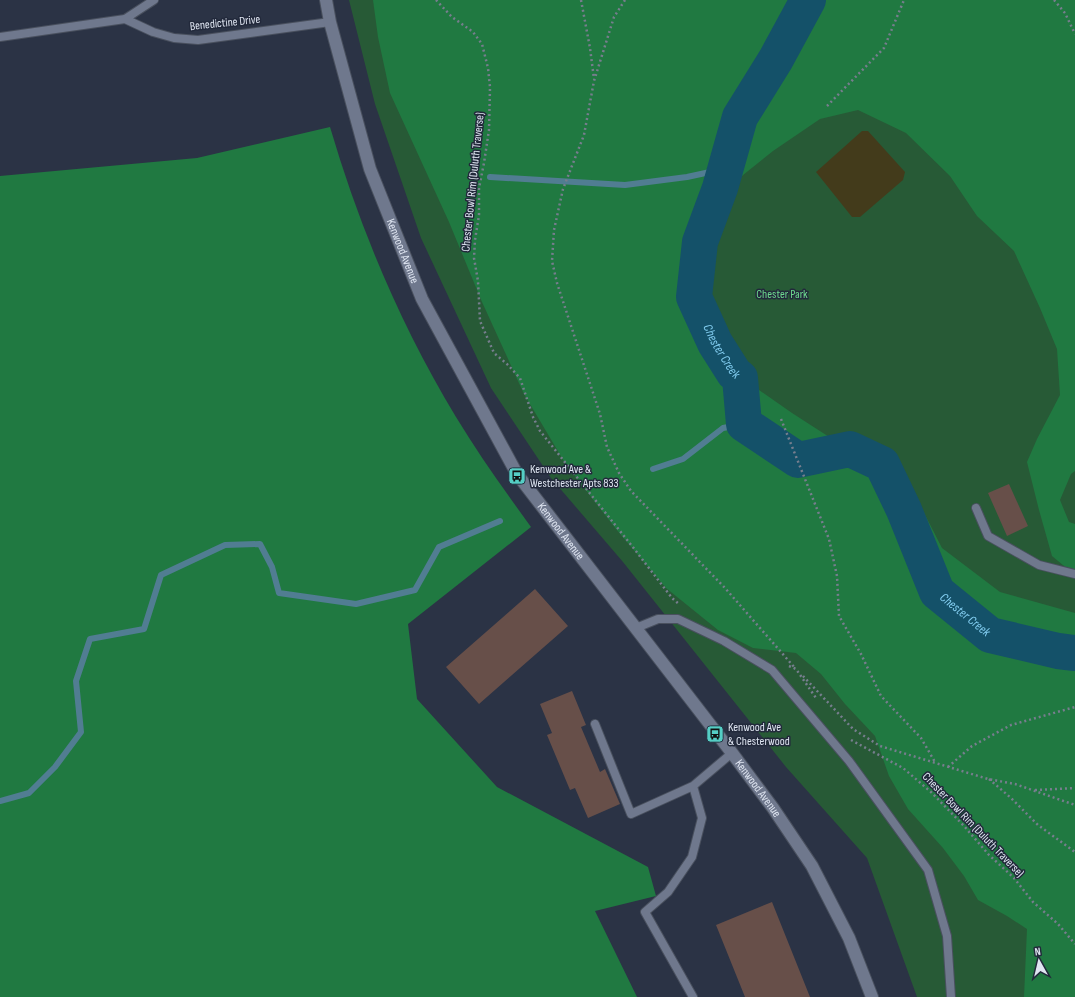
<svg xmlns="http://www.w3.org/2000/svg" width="1075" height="997" viewBox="0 0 1075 997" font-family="'Sofia Sans Condensed',sans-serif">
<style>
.green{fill:#275a36}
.forest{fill:#207941}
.sand{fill:#433b1b}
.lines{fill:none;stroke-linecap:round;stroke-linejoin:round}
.stream{stroke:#517d92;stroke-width:6}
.river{stroke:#145169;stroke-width:36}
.building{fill:#674f49}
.lane-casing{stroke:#49505e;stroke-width:10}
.secondary-casing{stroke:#49505e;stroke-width:14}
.path{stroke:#777e8e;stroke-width:2.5;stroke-dasharray:2 3;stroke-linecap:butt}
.lane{stroke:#6f788d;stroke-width:8}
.secondary{stroke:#6f788d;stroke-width:12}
.labels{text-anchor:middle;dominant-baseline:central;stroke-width:3;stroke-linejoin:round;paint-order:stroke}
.street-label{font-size:12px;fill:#dfe5f1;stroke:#22293b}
.park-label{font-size:12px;fill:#6edc8f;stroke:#22293b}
.poi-label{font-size:12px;fill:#dfe5f1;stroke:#22293b;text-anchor:start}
.water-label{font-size:13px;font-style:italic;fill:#83cef1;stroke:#22293b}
</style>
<rect width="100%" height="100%" fill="#2b3345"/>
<!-- green -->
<path class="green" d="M349,0H1075V997H917L867,858L786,767L623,562L551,478L491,388L421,238L375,104Z"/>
<!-- forest -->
<path class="forest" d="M373,0H1075V471L1071,474L1060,500L1069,522L1075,524V575L1052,556L1039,510L1027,462L1037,439L1060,395L1057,349L1040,308L1014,251L977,216L950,176L906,133L858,110L820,119L773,151L743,175L706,224L705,286L724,337L749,383L792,413L868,462L901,490L922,509L942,548L1000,592L1075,613V997H1024L1027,929L1007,916L978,900L964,876L943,848L908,809L889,776L875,736L845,704L821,674L796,653L753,648L718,630L666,588L616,529L565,463L524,394L482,302L449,222L390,93L378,37Z
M330,127C360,229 401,326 456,417C479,455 505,491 531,527L408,624L417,699L497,787L648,867L656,896L595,911L637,997H0V176L197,158Z"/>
<!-- sand -->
<path class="sand" d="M862,131H868L905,172L903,180L860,217H852L816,172Z"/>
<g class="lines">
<!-- stream -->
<path class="stream" d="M490,177L625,185L687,177L724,169
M653,469L683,459L723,428L744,424
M0,801L29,793L55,767L81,732L76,681L90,639L144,629L161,575L225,545L260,544L272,567L279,593L356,604L415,590L439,547L500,521"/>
<!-- river -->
<path class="river" id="s1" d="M808,0L776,59L740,117L720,188L700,242L694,297L715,343L734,373L740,378L744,424L798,460L850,449L882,464L904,510L937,592L990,635L1058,651L1075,653"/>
</g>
<!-- building -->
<path class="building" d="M1009,484L1028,526L1007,536L988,493Z
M535,589L568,626L479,704L446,667Z
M572,691L586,725L581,727L600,772L605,769L620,804L588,818L575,788L570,790L547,735L552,733L540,704Z
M772,902L810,997H745L716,925Z"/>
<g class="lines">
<defs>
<path id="lane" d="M125,19L153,32L174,38L198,40L330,22
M0,37L125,19L154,0
M976,508L988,536L1039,565L1075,574
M636,628L658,619H678L724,641L772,670L849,761L928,870L947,936L951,997
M595,724L631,814L693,786
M693,997L645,912L668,892L692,857L702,818L693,786L732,753"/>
<g id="secondary">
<path id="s2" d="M326,0L330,22L370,169L422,299L517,474L732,753L773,808L812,866L849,938L872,997"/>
</g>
</defs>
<!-- lane casing -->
<use href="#lane" class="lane-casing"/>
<!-- secondary casing -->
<use href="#secondary" class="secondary-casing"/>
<!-- path -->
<path class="path" d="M436,0L452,17L473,32L482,44L488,68L490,87L489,130L484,163L479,188V215L475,240L474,258L478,281L480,321L494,353L507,364L520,378L533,417L540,431L632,546L672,598L680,605
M581,0L590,48L594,79
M625,0L614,17L594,81L584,135L563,189L554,230L552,261L557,283L600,414L607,447L619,473L631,491L725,588L795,668
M1054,0L1065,13L1075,34
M827,106L884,48L904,0
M781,419L829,539L837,576L839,616L861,654L881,696L921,738L935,762
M789,666L796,669L816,698
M803,676L853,729L880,746L988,779L1015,784L1075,805
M851,740L903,768L931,792L964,826L989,855L1014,878L1033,902L1058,924L1075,944
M948,767L972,746L1011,725L1075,707
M989,779L1011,798L1038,825L1075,852
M1035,790L1075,788"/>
<!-- lane -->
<use href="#lane" class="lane"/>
<!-- secondary -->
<use href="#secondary" class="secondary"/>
</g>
<!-- icons -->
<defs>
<symbol id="bus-square" viewBox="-11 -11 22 22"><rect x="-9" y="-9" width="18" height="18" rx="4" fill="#55cec5" stroke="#22293b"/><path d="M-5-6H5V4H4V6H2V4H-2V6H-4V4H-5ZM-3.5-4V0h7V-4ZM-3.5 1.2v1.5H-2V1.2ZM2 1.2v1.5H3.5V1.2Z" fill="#111"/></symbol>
</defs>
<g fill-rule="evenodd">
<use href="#bus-square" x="507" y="466" width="20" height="20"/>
<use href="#bus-square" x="705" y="724" width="20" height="20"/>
</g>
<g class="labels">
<!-- street labels -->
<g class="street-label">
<text transform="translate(225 23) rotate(-6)">Benedictine Drive</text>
<text transform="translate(473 182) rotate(-84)">Chester Bowl Rim (Duluth Traverse)</text>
<text stroke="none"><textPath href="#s2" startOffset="263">Kenwood Avenue</textPath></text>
<text stroke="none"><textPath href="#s2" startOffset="586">Kenwood Avenue</textPath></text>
<text stroke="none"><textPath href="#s2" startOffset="910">Kenwood Avenue</textPath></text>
<text transform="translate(973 825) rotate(46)">Chester Bowl Rim (Duluth Traverse)</text>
</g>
<!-- park labels -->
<g class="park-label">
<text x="782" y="294">Chester Park</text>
</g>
<!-- poi labels -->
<g class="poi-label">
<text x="530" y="469">Kenwood Ave &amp;<tspan x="530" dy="14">Westchester Apts 833</tspan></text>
<text x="728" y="727">Kenwood Ave<tspan x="728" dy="14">&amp; Chesterwood</tspan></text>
</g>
<!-- water labels -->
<g class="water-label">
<text stroke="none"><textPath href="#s1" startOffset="383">Chester Creek</textPath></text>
<text stroke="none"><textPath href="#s1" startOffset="791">Chester Creek</textPath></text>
</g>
</g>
<!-- north arrow -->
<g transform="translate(1039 961) rotate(352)" stroke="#22293b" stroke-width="3" paint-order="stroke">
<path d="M0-3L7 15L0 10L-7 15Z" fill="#dfe5f1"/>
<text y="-6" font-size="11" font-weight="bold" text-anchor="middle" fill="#dfe5f1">N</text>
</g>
</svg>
